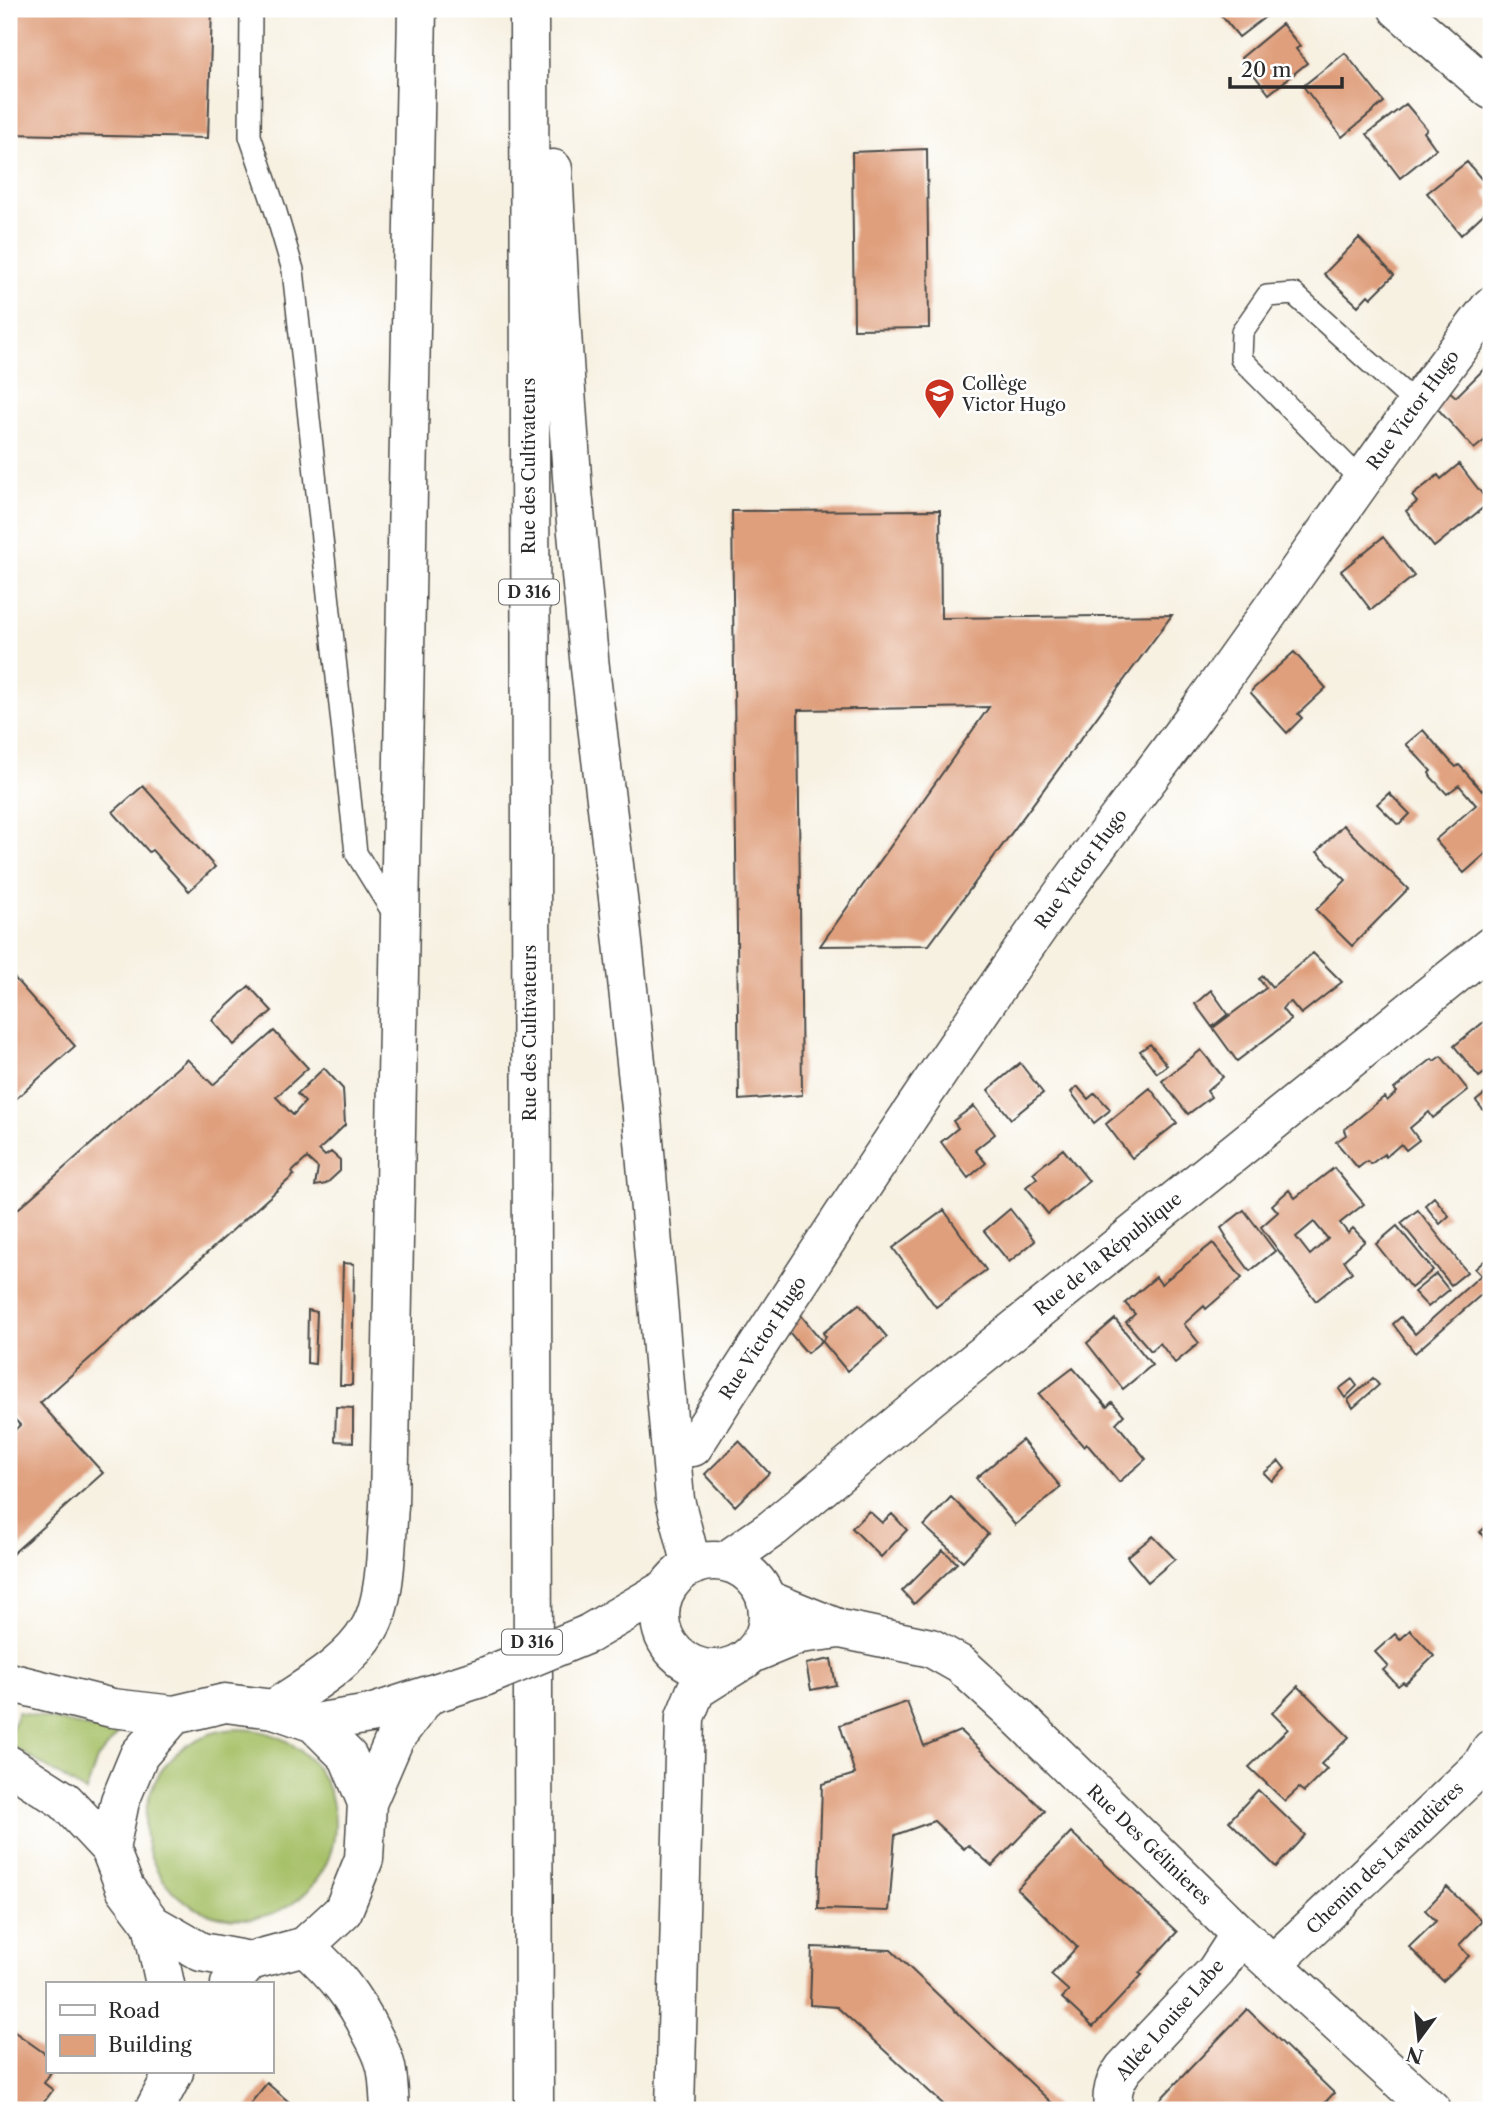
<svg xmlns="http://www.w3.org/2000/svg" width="1500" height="2119" viewBox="0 0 1500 2119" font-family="'Libre Caslon Text',serif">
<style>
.green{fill:#a5bf65;stroke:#687548;stroke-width:2}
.building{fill:#df9f7b;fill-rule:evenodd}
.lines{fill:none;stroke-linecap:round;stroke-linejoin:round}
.service-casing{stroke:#4a4946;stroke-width:24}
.minor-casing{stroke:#4a4946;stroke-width:41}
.secondary-casing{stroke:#4a4946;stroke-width:41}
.primary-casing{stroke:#4a4946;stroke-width:41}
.service{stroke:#fff;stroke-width:21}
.minor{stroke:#fff;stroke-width:38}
.secondary{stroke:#fff;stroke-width:38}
.primary{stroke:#fff;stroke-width:38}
.secondary-bridge-casing{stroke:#4a4946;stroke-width:41;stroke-linecap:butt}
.secondary-bridge{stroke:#fff;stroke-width:38}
.labels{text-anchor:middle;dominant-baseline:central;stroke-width:5;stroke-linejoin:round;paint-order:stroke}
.shield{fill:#fff;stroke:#6b6b6b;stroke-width:2}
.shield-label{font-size:16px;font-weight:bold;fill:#2b2b2b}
.poi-label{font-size:18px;fill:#2b2b2b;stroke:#fff;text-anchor:start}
.street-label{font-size:18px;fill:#2b2b2b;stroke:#fff}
</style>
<rect width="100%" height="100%" fill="#fff"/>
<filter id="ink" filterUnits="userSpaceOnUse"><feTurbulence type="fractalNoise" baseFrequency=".0143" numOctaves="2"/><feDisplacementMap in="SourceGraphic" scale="14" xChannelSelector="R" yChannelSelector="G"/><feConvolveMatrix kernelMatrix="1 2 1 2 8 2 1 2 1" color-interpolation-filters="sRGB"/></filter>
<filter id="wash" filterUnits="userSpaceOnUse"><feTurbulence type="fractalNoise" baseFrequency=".00686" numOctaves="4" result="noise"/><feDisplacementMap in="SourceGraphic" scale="28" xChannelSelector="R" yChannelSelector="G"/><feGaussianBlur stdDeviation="1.57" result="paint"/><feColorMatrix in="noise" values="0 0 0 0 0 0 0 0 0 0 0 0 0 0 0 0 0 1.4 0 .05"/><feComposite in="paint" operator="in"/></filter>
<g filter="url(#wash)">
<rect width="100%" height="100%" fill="#f7f1e2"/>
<!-- green -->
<path class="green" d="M18,1712L118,1734L97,1759L86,1792L9,1744V1736Z
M145 1824a95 95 0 1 1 190 0a95 95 0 1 1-190 0Z"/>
<g id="blocks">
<!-- building -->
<path class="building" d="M9,9H212L208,138L9,134Z
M1216,9H1271L1273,11L1239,37Z
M1282,24L1300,46L1296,49L1307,63L1269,94L1241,58Z
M1345,53L1384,102L1342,137L1303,86Z
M1406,104L1427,129L1424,132L1436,149L1400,178L1367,134Z
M927,149L929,328L854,329L852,152Z
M1467,162L1489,188L1484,193L1491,201V207L1461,235L1427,193Z
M1359,238L1394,275L1371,298L1368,295L1358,306L1324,274Z
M1489,364L1491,366V437L1490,436L1474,449L1436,407L1449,391L1456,397Z
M1459,464L1489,503L1434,547L1406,511L1417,502L1412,496L1438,475L1441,479Z
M940,510L941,618L1172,615L929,945L820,946L989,707L798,710L802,1095L739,1100L732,511Z
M1383,537L1414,576L1371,610L1341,571Z
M1294,652L1326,688L1298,714L1302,718L1287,733L1251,693L1252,690Z
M1423,730L1451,762L1456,767L1459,765L1461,767L1482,791L1491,783V849L1464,873L1435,840L1476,805L1459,785L1447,794L1431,777L1429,773L1431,771L1406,744Z
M143,786L215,867L189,891L152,850L149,852L113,812Z
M1389,793L1410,814L1401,823L1397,824L1377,804Z
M1343,825L1408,889L1352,946L1316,910L1346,880L1317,852Z
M1313,953L1342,982L1301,1014L1291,1002L1286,1004L1282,1009L1291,1020L1237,1061L1213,1028L1266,988L1259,979L1263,976L1272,987Z
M9,972L75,1046L9,1105Z
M249,986L272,1011L234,1045L212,1020Z
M1211,990L1228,1014L1212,1027L1195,1004Z
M1485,1021L1491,1028V1068L1479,1077L1454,1046Z
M274,1031L308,1068L276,1097L293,1115L305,1102L297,1094L324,1068L343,1089L345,1125L319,1150L325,1156L331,1152L340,1160V1171L326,1184L315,1186L318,1168L307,1158L292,1172L294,1175L40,1403L103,1473L9,1557V1431L11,1434L20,1425L9,1413V1217L187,1059L213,1085Z
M1150,1044L1167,1065L1157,1073L1140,1051Z
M1201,1050L1223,1077L1207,1091L1211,1097L1188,1114L1162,1081Z
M1441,1056L1468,1090L1433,1118L1429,1112L1410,1128L1419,1140L1406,1150L1401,1144L1386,1157L1384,1154L1371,1164L1367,1161L1358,1168L1336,1142L1346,1135L1344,1130L1384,1097L1387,1101L1397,1092L1394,1089L1432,1059L1434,1061Z
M1020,1063L1043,1093L1011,1119L988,1090Z
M1076,1087H1078L1088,1099L1095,1093L1110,1109L1109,1111L1094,1123L1071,1092Z
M1150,1088L1177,1123L1132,1158L1106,1124Z
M1485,1094L1491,1102V1113L1488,1116L1476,1101Z
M974,1106L995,1134L975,1150L986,1163L968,1178L941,1142L958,1128L953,1121Z
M1063,1149L1089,1181L1048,1214L1026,1187L1037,1178L1033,1173Z
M1334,1168L1364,1204L1340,1223L1348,1233L1353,1228L1365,1241L1344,1260L1352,1272L1316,1301L1261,1227L1278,1212L1272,1205L1289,1190L1295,1198ZM1314,1222L1328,1239L1310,1255L1296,1237Z
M1434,1197L1449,1216L1440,1224L1425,1205Z
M1010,1209L1035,1241L1009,1262L984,1231Z
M944,1210L986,1270L936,1307L893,1248Z
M1244,1210L1275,1251L1250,1271L1225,1237L1226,1236L1221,1228Z
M1418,1210L1467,1272L1451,1285L1401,1223Z
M1397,1226L1433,1270L1411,1288L1376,1244Z
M1213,1243L1242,1278L1206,1309L1204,1306L1184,1324L1199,1343L1175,1363L1160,1343L1151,1351L1126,1322L1135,1314L1125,1303L1156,1277L1161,1284Z
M1491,1255V1286L1415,1353L1393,1324L1401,1317L1415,1334L1481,1275L1475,1269Z
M343,1263L354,1264L352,1385H340Z
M1436,1274L1449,1290L1428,1307L1414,1292Z
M859,1304L887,1337L847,1371L822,1341L826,1337L823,1333Z
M308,1310L317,1312L315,1364L307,1363Z
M800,1314L822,1341L807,1353L789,1332Z
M1115,1319L1152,1365L1123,1389L1087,1343Z
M1073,1368L1107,1407L1112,1402L1124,1415L1116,1423L1146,1459L1119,1482L1087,1444L1084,1447L1039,1394Z
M1373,1378L1379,1385L1353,1408L1348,1400Z
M1352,1379L1357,1386L1345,1398L1339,1389Z
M336,1407L353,1408V1442L335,1441Z
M1022,1440L1061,1487L1015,1525L976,1478Z
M739,1441L769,1473L735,1506L705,1474Z
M1279,1461L1285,1469L1272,1481L1264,1473Z
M951,1497L988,1534L963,1561L924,1526Z
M869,1511L882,1523L892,1514L907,1530L881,1557L852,1528Z
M1491,1522V1538L1487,1541L1480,1532Z
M1153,1536L1175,1559L1148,1582L1127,1557Z
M943,1550L957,1563L914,1604L902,1591Z
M1410,1630L1434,1656L1405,1684L1403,1682L1398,1686L1383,1670L1388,1666L1375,1652L1395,1634L1400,1640Z
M831,1659L836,1685L811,1690L806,1664Z
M1298,1686L1349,1737L1321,1764L1327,1769L1304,1792L1299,1788L1285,1801L1249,1767L1288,1729L1272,1713Z
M907,1702L924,1746L960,1731L1045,1811L992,1866L968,1845L964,1849L934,1821L895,1835L889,1911L818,1909L822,1784L855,1774L840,1725Z
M1258,1790L1305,1835L1276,1867L1229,1821Z
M1071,1832L1177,1932L1139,1973L1142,1975L1093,2027L1062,1998L1069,1991L1051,1975L1077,1947L1017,1889Z
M1447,1887L1482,1921L1459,1945L1469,1956L1443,1981L1409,1947L1436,1921L1425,1910Z
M812,1947L891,1950L1055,2106L1051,2110H937L943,2104L837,2007L810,2005Z
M1247,2009L1334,2093L1318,2110H1159L1154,2106Z
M9,2028L47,2055V2072H51L44,2083L53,2090L38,2110H9Z
M267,2083L296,2108L294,2110H245Z"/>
</g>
</g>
<g filter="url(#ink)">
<use href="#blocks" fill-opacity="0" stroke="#4a4946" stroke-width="2"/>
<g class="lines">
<defs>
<path id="service" d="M251,9L250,136L275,209L293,270L356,853L395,916
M1362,481L1241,359L1242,332L1267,296L1294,294L1416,404"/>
<path id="minor" d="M1398,9L1491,90
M693,1447C811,1262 931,1079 1058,900C1104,835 1154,773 1200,709C1298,575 1389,436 1491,306
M766,1599L840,1629L931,1648L961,1665L1017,1716L1240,1934L1432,2110
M754,1653L800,1634L840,1629
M152,1924L165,1984
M305,1946C335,1974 353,1995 371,2032C377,2043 383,2054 386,2067C389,2081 389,2096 390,2110
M1274,1963L1481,1766L1491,1749
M230,1984L250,1961
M154,2110L174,2072
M1113,2110C1111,2093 1114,2082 1124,2068L1216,1971L1240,1934"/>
<path id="secondary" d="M660 1615a54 54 0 1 1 108 0a54 54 0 1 1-108 0Z
M724,1562L773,1528L937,1392L1491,946
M588,1634L667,1588
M9,1682L112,1708L174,1715
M225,1703L274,1709L314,1723L348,1757L367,1803L364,1859L343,1911L305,1946L250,1961L201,1952L152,1924L125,1888L110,1849L120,1801L139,1755L174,1715Z
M314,1723L370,1714L484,1677
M9,1765L65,1801L110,1849
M367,1803L395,1738L426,1697"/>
<path id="primary" d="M529,9L534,2110
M553,169L561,319L573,491L590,668L619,906L642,1117L675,1500L692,1566
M274,1709C307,1686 348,1665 369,1629C387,1600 386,1541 389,1506L417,9
M675,2110L685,1717L696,1690L734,1666"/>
</defs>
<!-- service casing -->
<use href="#service" class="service-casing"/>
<!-- minor casing -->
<use href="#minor" class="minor-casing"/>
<!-- secondary casing -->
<use href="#secondary" class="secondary-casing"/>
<!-- primary casing -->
<use href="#primary" class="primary-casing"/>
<!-- service -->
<use href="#service" class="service"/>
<!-- minor -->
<use href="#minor" class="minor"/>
<!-- secondary -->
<use href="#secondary" class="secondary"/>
<!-- primary -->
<use href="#primary" class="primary"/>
<defs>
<path id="secondary-bridge" d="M484,1677L588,1634"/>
</defs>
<!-- secondary-bridge casing -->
<use href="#secondary-bridge" class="secondary-bridge-casing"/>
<!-- secondary-bridge -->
<use href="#secondary-bridge" class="secondary-bridge"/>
</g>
</g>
<!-- icons -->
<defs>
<symbol id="school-pin" viewBox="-11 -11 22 30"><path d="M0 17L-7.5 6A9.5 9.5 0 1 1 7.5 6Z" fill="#c8321e" stroke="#fff"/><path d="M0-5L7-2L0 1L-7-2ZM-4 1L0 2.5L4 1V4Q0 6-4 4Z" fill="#fff"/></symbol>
</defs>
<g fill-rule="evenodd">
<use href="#school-pin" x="922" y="376" width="35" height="47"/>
</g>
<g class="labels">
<!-- shield labels -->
<g class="shield">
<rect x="499" y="579.5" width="60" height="25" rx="5"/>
<rect x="502" y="1629.5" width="60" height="25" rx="5"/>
</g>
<g class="shield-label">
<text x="529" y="592">D 316</text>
<text x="532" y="1642">D 316</text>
</g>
<!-- poi labels -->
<g class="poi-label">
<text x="962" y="384">Collège<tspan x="962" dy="21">Victor Hugo</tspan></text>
</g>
<!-- street labels -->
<g class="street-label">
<text transform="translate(1413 410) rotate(-54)">Rue Victor Hugo</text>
<text transform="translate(529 466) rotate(-90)">Rue des Cultivateurs</text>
<text transform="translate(1081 869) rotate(-54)">Rue Victor Hugo</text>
<text transform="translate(530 1033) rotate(-90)">Rue des Cultivateurs</text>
<text transform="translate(1108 1254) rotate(-39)">Rue de la République</text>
<text transform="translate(763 1338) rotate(-57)">Rue Victor Hugo</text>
<text transform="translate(1149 1845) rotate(44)">Rue Des Gélinieres</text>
<text transform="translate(1385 1858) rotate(-44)">Chemin des Lavandières</text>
<text transform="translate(1170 2020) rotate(-49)">Allée Louise Labe</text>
</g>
</g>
<!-- margin -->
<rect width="1500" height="2119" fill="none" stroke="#fff" stroke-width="35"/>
<!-- legend -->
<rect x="46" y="1982" width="228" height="91" fill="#ffffff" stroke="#aaaaaa" stroke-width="2"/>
<rect x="60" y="2005" width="35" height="10" fill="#ffffff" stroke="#aaaaaa" stroke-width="2"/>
<text x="108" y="2018" font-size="21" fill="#2b2b2b">Road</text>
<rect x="60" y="2035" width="35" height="21" fill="#df9f7b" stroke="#aaaaaa" stroke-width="2"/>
<text x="108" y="2052" font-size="21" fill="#2b2b2b">Building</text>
<!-- north arrow -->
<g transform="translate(1419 2039) rotate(195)" stroke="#ffffff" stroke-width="5" paint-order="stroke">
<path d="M0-5L12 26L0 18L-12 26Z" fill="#2b2b2b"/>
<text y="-10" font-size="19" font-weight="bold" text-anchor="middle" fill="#2b2b2b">N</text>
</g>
<!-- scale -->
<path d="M1230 77v10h112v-10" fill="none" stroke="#2b2b2b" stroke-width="3.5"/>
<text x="1241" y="77" font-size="21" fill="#2b2b2b" stroke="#ffffff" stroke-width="5" paint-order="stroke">20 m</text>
</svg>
